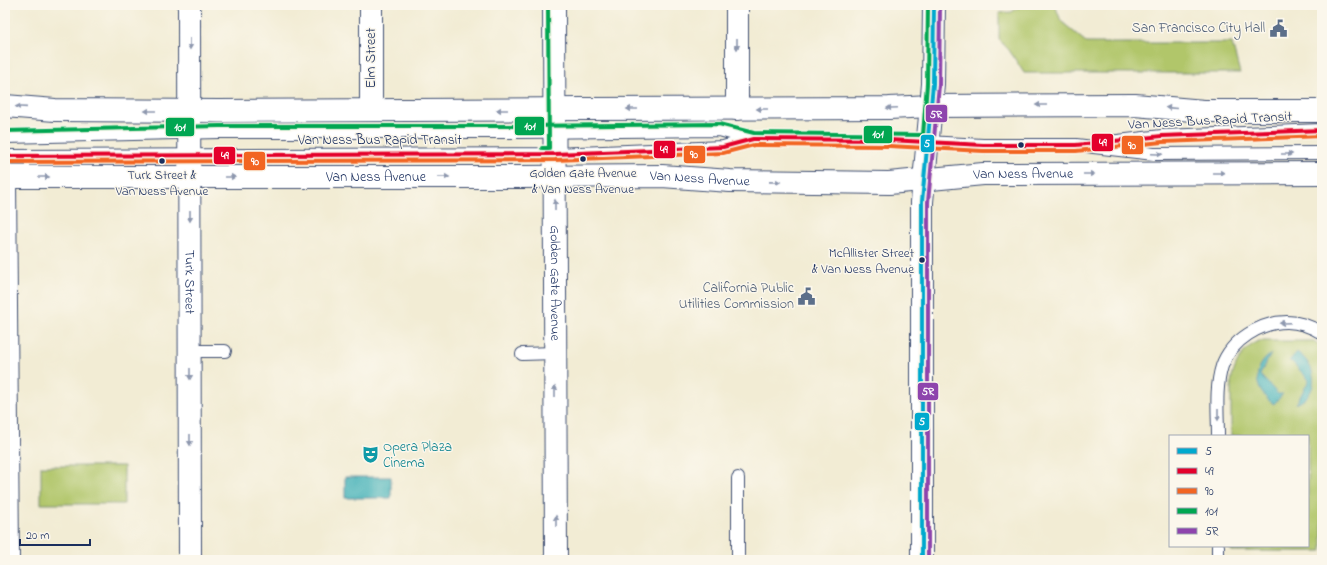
<svg xmlns="http://www.w3.org/2000/svg" width="1327" height="565" viewBox="0 0 1327 565" font-family="'Indie Flower',sans-serif">
<style>
.green{fill:#b1c66b;stroke:#667a64}
.water{fill:#3fb0b7;stroke:#2d708a}
.lines{fill:none;stroke-linecap:round;stroke-linejoin:round}
.lane-casing{stroke:#3b4b70;stroke-width:14}
.street-casing{stroke:#3b4b70;stroke-width:24}
.secondary-casing{stroke:#3b4b70;stroke-width:24}
.highway-casing{stroke:#3b4b70;stroke-width:24}
.lane{stroke:#fff;stroke-width:12}
.street{stroke:#fff;stroke-width:22}
.secondary{stroke:#fff;stroke-width:22}
.highway{stroke:#fff;stroke-width:22}
.bus-1-casing{stroke:#fbf7ec;stroke-width:7}
.bus-2-casing{stroke:#fbf7ec;stroke-width:7}
.bus-3-casing{stroke:#fbf7ec;stroke-width:7}
.bus-4-casing{stroke:#fbf7ec;stroke-width:7}
.bus-5-casing{stroke:#fbf7ec;stroke-width:7}
.bus-1{stroke:#00a9ce;stroke-width:4}
.bus-2{stroke:#e4002b;stroke-width:4}
.bus-3{stroke:#f26522;stroke-width:4}
.bus-4{stroke:#00a651;stroke-width:4}
.bus-5{stroke:#8e44ad;stroke-width:4}
.oneway{fill:#8d97ae}
.bus-dot{fill:#1b2f5e;stroke:#fbf7ec;stroke-width:1.5}
.labels{text-anchor:middle;dominant-baseline:central;stroke-width:3;stroke-linejoin:round;paint-order:stroke}
.bus-label{font-size:13px;fill:#1b2f5e;stroke:#fbf7ec}
.service-label{font-size:14px;fill:#4e5e75;stroke:#fbf7ec;text-anchor:end}
.street-label{font-size:14px;fill:#1b2f5e;stroke:#fbf7ec}
.culture-label{font-size:14px;fill:#0d838f;stroke:#fbf7ec;text-anchor:start}
.line-badge{stroke:#fbf7ec;stroke-width:1.5}
.badge-label{font-size:11px;text-anchor:middle;font-weight:bold;fill:#fff}
</style>
<rect width="100%" height="100%" fill="#fbf7ec"/>
<filter id="ink" filterUnits="userSpaceOnUse"><feTurbulence type="fractalNoise" baseFrequency=".025" numOctaves="2"/><feDisplacementMap in="SourceGraphic" scale="8" xChannelSelector="R" yChannelSelector="G"/><feConvolveMatrix kernelMatrix="1 2 1 2 8 2 1 2 1" color-interpolation-filters="sRGB"/></filter>
<filter id="wash" filterUnits="userSpaceOnUse"><feTurbulence type="fractalNoise" baseFrequency=".012" numOctaves="4" result="noise"/><feDisplacementMap in="SourceGraphic" scale="16" xChannelSelector="R" yChannelSelector="G"/><feGaussianBlur stdDeviation="0.9" result="paint"/><feColorMatrix in="noise" values="0 0 0 0 0 0 0 0 0 0 0 0 0 0 0 0 0 1.4 0 .05"/><feComposite in="paint" operator="in"/></filter>
<g filter="url(#wash)">
<rect width="100%" height="100%" fill="#f2ecd4"/>
<!-- green -->
<path class="green" d="M1021,5H1055L1061,21L1087,43H1232L1240,73H1024L1009,50L999,40V13L1012,12Z
M1259,341H1314L1322,347V551H1231V546H1308V436H1231V383C1233,367 1243,347 1259,341Z
M41,466H124V504H41Z"/>
<!-- water -->
<path class="water" d="M1297,352C1317,365 1321,394 1296,404L1309,380L1292,362L1289,361Z
M1271,354L1260,375L1278,394H1283L1274,404C1254,392 1251,368 1271,354Z
M345,477H391V498H345Z"/>
</g>
<g filter="url(#ink)">
<g class="lines">
<defs>
<path id="lane" d="M5,137L219,132H520L719,130L753,139L889,140L983,145H1076L1154,154L1322,153
M1100,143L1162,136L1322,130
M5,156L555,154L723,147L752,139
M190,351H225
M522,354L555,353
M1218,436C1218,413 1215,388 1222,366C1231,340 1261,322 1287,322C1299,322 1312,327 1322,333
M738,478V560
M1218,546V560"/>
<path id="street" d="M737,5V109
M371,110V5
M5,177L8,560"/>
<g id="secondary">
<path id="s1" d="M189,5L190,560"/>
<path id="s2" d="M554,5L556,560"/>
<path d="M922,560V202L933,84L934,5"/>
</g>
<g id="highway">
<path d="M5,106L55,110L219,111L585,109L889,108L931,106L1135,105L1204,111H1322"/>
<path id="s3" d="M5,177H520L662,176L730,181L889,183L983,174L1322,173"/>
</g>
</defs>
<!-- lane casing -->
<use href="#lane" class="lane-casing"/>
<!-- street casing -->
<use href="#street" class="street-casing"/>
<!-- secondary casing -->
<use href="#secondary" class="secondary-casing"/>
<!-- highway casing -->
<use href="#highway" class="highway-casing"/>
<!-- lane -->
<use href="#lane" class="lane"/>
<!-- street -->
<use href="#street" class="street"/>
<!-- secondary -->
<use href="#secondary" class="secondary"/>
<!-- highway -->
<use href="#highway" class="highway"/>
<defs>
<path id="bus-1" d="M922,560V202L933,84L934,5"/>
<path id="bus-2" d="M5,156L555,154L723,147L753,139L889,140L983,145H1076L1162,136L1322,130"/>
<path id="bus-3" d="M5,162L555,160L723,153L754,145L889,146L983,151H1076L1162,142L1322,136"/>
<path id="bus-4" d="M5,131L219,126H520L719,124L754,133L923,135L927,84L928,5
M542,148H549L548,5"/>
<path id="bus-5" d="M928,560V202L939,85L940,5"/>
</defs>
<!-- bus-1 casing -->
<use href="#bus-1" class="bus-1-casing"/>
<!-- bus-2 casing -->
<use href="#bus-2" class="bus-2-casing"/>
<!-- bus-3 casing -->
<use href="#bus-3" class="bus-3-casing"/>
<!-- bus-4 casing -->
<use href="#bus-4" class="bus-4-casing"/>
<!-- bus-5 casing -->
<use href="#bus-5" class="bus-5-casing"/>
<!-- bus-1 -->
<use href="#bus-1" class="bus-1"/>
<!-- bus-2 -->
<use href="#bus-2" class="bus-2"/>
<!-- bus-3 -->
<use href="#bus-3" class="bus-3"/>
<!-- bus-4 -->
<use href="#bus-4" class="bus-4"/>
<!-- bus-5 -->
<use href="#bus-5" class="bus-5"/>
</g>
<!-- one-way arrows -->
<defs><path id="oneway-solid" d="M-6-.8H1V-3.2L6.5 0L1 3.2V.8H-6Z"/></defs>
<g class="oneway">
<use href="#oneway-solid" transform="translate(190 44) rotate(90)"/>
<use href="#oneway-solid" transform="translate(737 44) rotate(90)"/>
<use href="#oneway-solid" transform="translate(1041 105) rotate(180)"/>
<use href="#oneway-solid" transform="translate(21 107) rotate(-176)"/>
<use href="#oneway-solid" transform="translate(892 108) rotate(178)"/>
<use href="#oneway-solid" transform="translate(1171 108) rotate(-175)"/>
<use href="#oneway-solid" transform="translate(632 109) rotate(-180)"/>
<use href="#oneway-solid" transform="translate(762 109) rotate(180)"/>
<use href="#oneway-solid" transform="translate(502 110) rotate(180)"/>
<use href="#oneway-solid" transform="translate(150 111) rotate(-180)"/>
<use href="#oneway-solid" transform="translate(1157 154) rotate(2)"/>
<use href="#oneway-solid" transform="translate(1287 154)"/>
<use href="#oneway-solid" transform="translate(1219 173)"/>
<use href="#oneway-solid" transform="translate(1089 174)"/>
<use href="#oneway-solid" transform="translate(44 177)"/>
<use href="#oneway-solid" transform="translate(230 177)"/>
<use href="#oneway-solid" transform="translate(444 177)"/>
<use href="#oneway-solid" transform="translate(775 182) rotate(1)"/>
<use href="#oneway-solid" transform="translate(555 205) rotate(-90)"/>
<use href="#oneway-solid" transform="translate(190 216) rotate(90)"/>
<use href="#oneway-solid" transform="translate(1285 323) rotate(178)"/>
<use href="#oneway-solid" transform="translate(190 374) rotate(90)"/>
<use href="#oneway-solid" transform="translate(555 391) rotate(-90)"/>
<use href="#oneway-solid" transform="translate(1218 415) rotate(90)"/>
<use href="#oneway-solid" transform="translate(190 440) rotate(90)"/>
<use href="#oneway-solid" transform="translate(556 521) rotate(-90)"/>
</g>
</g>
<!-- icons -->
<defs>
<symbol id="civic-bare" viewBox="-9 -9 18 18"><path d="M-.6-6.5H3V-4.5H.6V-3L4-1V1h2V6H-6V1h2V-1L-.6-3ZM-1.2 2.5V6h2.4V2.5Z" fill="#5c6f8a" stroke="#fbf7ec" stroke-width="2.5" paint-order="stroke"/></symbol>
<symbol id="theatre-bare" viewBox="-9 -9 18 18"><path d="M-5-5.5Q0-4 5-5.5V0Q5 5 0 6Q-5 5-5 0ZM-3.3-2.5H-1v1.5H-3.3ZM1-2.5H3.3v1.5H1ZM-2.8 1Q0 5.5 2.8 1Z" fill="#0f9aa8" stroke="#fbf7ec" stroke-width="2.5" paint-order="stroke"/></symbol>
</defs>
<g fill-rule="evenodd">
<use href="#civic-bare" x="1266" y="16" width="25" height="25"/>
<use href="#civic-bare" x="794" y="284" width="25" height="25"/>
<use href="#theatre-bare" x="358" y="442" width="25" height="25"/>
</g>
<!-- markers -->
<g class="bus-dot">
<circle cx="1021" cy="145" r="3.5"/>
<circle cx="583" cy="159" r="3.5"/>
<circle cx="162" cy="161" r="3.5"/>
<circle cx="922" cy="260" r="3.5"/>
</g>
<g class="labels">
<!-- bus labels -->
<g class="bus-label">
<text x="583" y="173">Golden Gate Avenue<tspan x="583" dy="16">&amp; Van Ness Avenue</tspan></text>
<text x="162" y="175">Turk Street &amp;<tspan x="162" dy="16">Van Ness Avenue</tspan></text>
<text x="914" y="253" text-anchor="end">McAllister Street<tspan x="914" dy="16">&amp; Van Ness Avenue</tspan></text>
</g>
<!-- service labels -->
<g class="service-label">
<text x="1265" y="28">San Francisco City Hall</text>
<text x="794" y="288">California Public<tspan x="794" dy="16">Utilities Commission</tspan></text>
</g>
<!-- street labels -->
<g class="street-label">
<text transform="translate(371 58) rotate(-90)">Elm Street</text>
<text transform="translate(1210 121) rotate(-3)">Van Ness Bus Rapid Transit</text>
<text x="380" y="140">Van Ness Bus Rapid Transit</text>
<text stroke="none"><textPath href="#s3" startOffset="1019">Van Ness Avenue</textPath></text>
<text stroke="none"><textPath href="#s3" startOffset="371">Van Ness Avenue</textPath></text>
<text stroke="none"><textPath href="#s3" startOffset="695">Van Ness Avenue</textPath></text>
<text stroke="none"><textPath href="#s1" startOffset="277">Turk Street</textPath></text>
<text stroke="none"><textPath href="#s2" startOffset="278">Golden Gate Avenue</textPath></text>
</g>
<!-- culture labels -->
<g class="culture-label">
<text x="383" y="447">Opera Plaza<tspan x="383" dy="16">Cinema</tspan></text>
</g>
</g>
<g class="line-badge">
<rect x="925" y="104" width="23" height="19" rx="4" fill="#8e44ad"/>
<rect x="514" y="116" width="31" height="20" rx="4" fill="#00a651"/>
<rect x="165" y="117" width="30" height="20" rx="4" fill="#00a651"/>
<rect x="863" y="125" width="30" height="19" rx="4" fill="#00a651"/>
<rect x="1091" y="133" width="23" height="19" rx="4" fill="#e4002b"/>
<rect x="920" y="134" width="15" height="19" rx="4" fill="#00a9ce"/>
<rect x="1121" y="135" width="23" height="20" rx="4" fill="#f26522"/>
<rect x="653" y="140" width="23" height="19" rx="4" fill="#e4002b"/>
<rect x="683" y="145" width="23" height="19" rx="4" fill="#f26522"/>
<rect x="213" y="146" width="23" height="19" rx="4" fill="#e4002b"/>
<rect x="243" y="151" width="23" height="20" rx="4" fill="#f26522"/>
<rect x="917" y="382" width="22" height="19" rx="4" fill="#8e44ad"/>
<rect x="914" y="412" width="16" height="19" rx="4" fill="#00a9ce"/>
</g>
<g class="badge-label">
<text x="936" y="118">5R</text>
<text x="530" y="130">101</text>
<text x="180" y="131">101</text>
<text x="878" y="138">101</text>
<text x="1103" y="146">49</text>
<text x="927" y="147">5</text>
<text x="1132" y="149">90</text>
<text x="664" y="153">49</text>
<text x="694" y="158">90</text>
<text x="225" y="159">49</text>
<text x="255" y="165">90</text>
<text x="928" y="395">5R</text>
<text x="922" y="425">5</text>
</g>
<!-- margin -->
<rect width="1327" height="565" fill="none" stroke="#fbf7ec" stroke-width="20"/>
<!-- legend -->
<rect x="1169" y="435" width="140" height="112" fill="#fbf7ec" stroke="#a1a7b3"/>
<rect x="1177" y="448" width="20" height="6" fill="#00a9ce" stroke="#a1a7b3"/>
<text x="1205" y="455" font-size="12" fill="#1b2f5e">5</text>
<rect x="1177" y="468" width="20" height="6" fill="#e4002b" stroke="#a1a7b3"/>
<text x="1205" y="475" font-size="12" fill="#1b2f5e">49</text>
<rect x="1177" y="488" width="20" height="6" fill="#f26522" stroke="#a1a7b3"/>
<text x="1205" y="495" font-size="12" fill="#1b2f5e">90</text>
<rect x="1177" y="508" width="20" height="6" fill="#00a651" stroke="#a1a7b3"/>
<text x="1205" y="515" font-size="12" fill="#1b2f5e">101</text>
<rect x="1177" y="528" width="20" height="6" fill="#8e44ad" stroke="#a1a7b3"/>
<text x="1205" y="535" font-size="12" fill="#1b2f5e">5R</text>
<!-- scale -->
<path d="M20 539v6h70v-6" fill="none" stroke="#1b2f5e" stroke-width="2"/>
<text x="26" y="539" font-size="12" fill="#1b2f5e" stroke="#fbf7ec" stroke-width="3" paint-order="stroke">20 m</text>
</svg>
